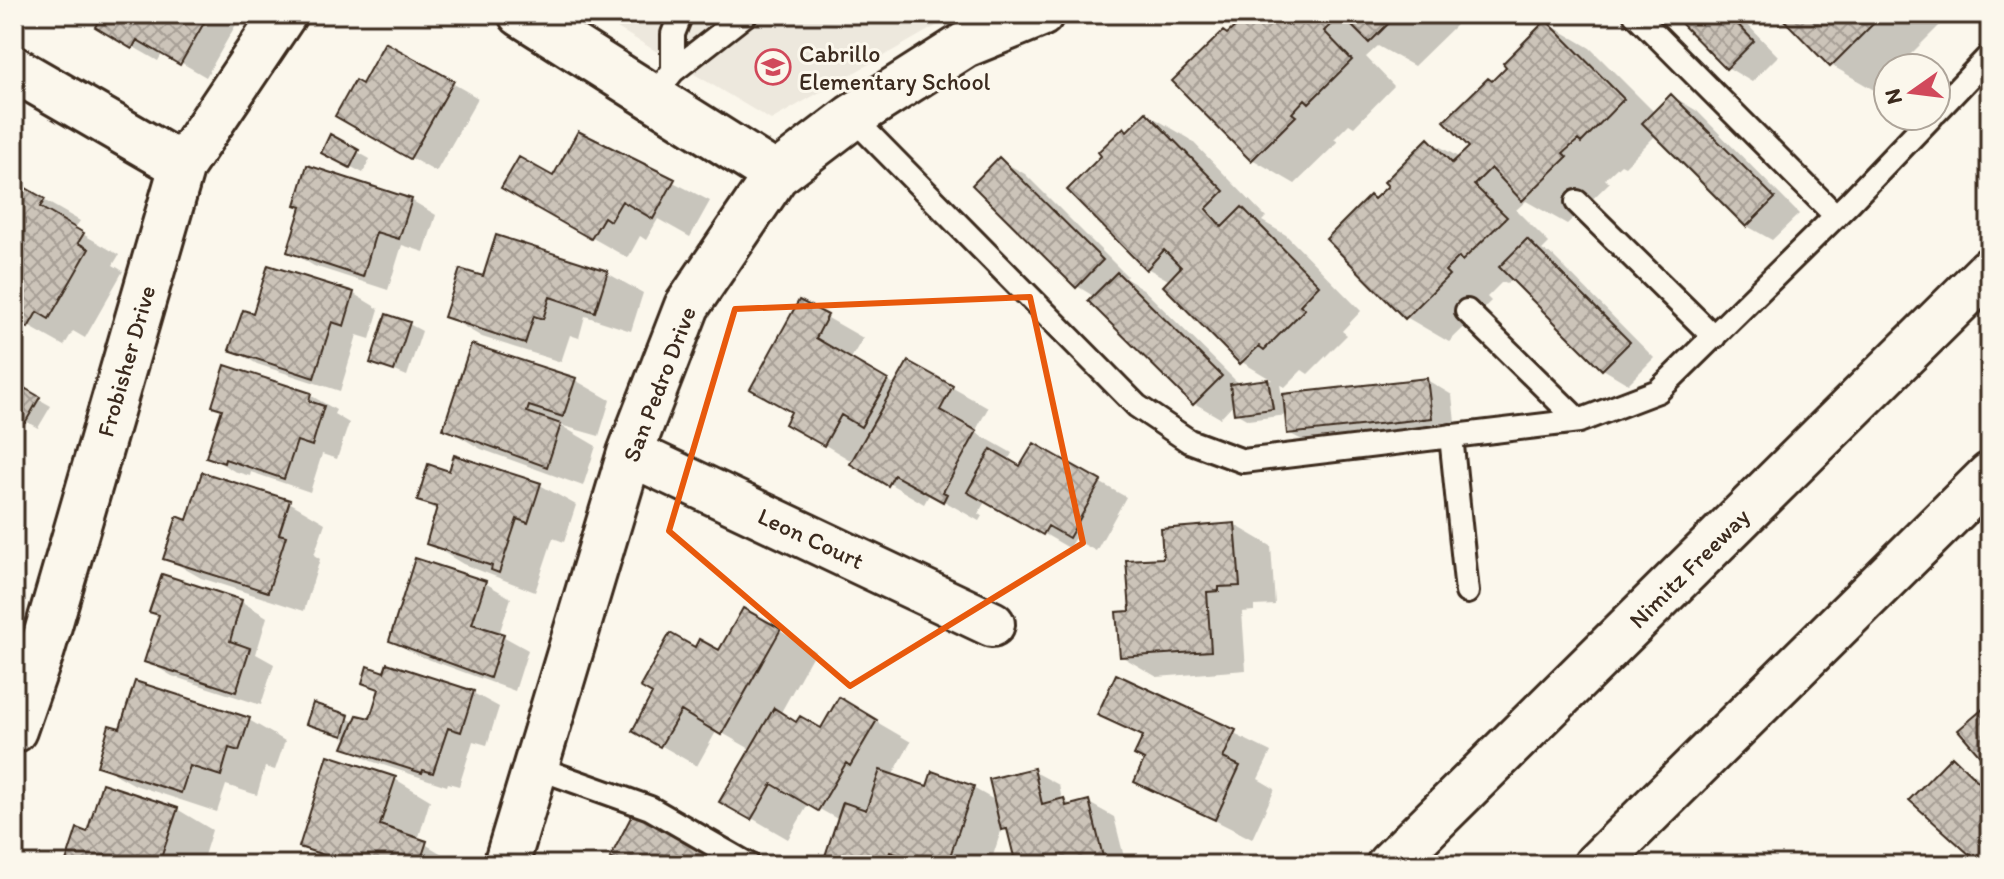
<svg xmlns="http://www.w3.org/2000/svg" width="2004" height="879" viewBox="0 0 2004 879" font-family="Itim,sans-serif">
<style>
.built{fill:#ede8dd}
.shadow{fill:#0003}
.building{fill:url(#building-cross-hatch);stroke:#3b2a1e;stroke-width:2}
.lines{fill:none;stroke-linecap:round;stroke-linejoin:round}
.lane-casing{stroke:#3b2a1e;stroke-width:28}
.street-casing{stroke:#3b2a1e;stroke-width:50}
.highway-casing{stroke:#3b2a1e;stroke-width:50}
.lane{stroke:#fbf7ec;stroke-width:22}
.street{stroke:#fbf7ec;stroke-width:44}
.highway{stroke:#fbf7ec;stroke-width:44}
.marked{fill:none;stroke:#e8590c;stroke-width:6;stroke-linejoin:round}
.labels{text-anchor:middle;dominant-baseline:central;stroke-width:6;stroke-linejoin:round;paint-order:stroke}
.poi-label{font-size:24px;fill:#3b2a1e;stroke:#fbf7ec;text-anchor:start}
.street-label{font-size:24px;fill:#3b2a1e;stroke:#fbf7ec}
</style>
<defs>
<pattern id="building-cross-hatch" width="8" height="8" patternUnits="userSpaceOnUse" patternTransform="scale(2)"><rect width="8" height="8" fill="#ccc4b9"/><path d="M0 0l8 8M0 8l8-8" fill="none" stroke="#a79f96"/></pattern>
</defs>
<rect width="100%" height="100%" fill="#fbf7ec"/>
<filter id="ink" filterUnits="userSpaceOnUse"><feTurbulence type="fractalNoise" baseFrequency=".0125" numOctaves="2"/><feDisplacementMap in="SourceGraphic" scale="16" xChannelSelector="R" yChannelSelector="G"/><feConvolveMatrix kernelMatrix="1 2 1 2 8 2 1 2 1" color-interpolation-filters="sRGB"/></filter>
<g filter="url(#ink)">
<!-- built -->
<path class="built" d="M594,14H957L771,120Z"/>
<!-- shadow -->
<path class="shadow" d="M76,14H242L206,77L163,52L158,61Z
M1244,14H1459L1453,21L1456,25L1414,66L1378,46L1366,57L1394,86L1354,127L1349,124L1334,139L1338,142L1295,184L1252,159L1228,36L1244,21Z
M1675,14H1737L1778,56L1752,82L1727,67Z
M1781,14H1940L1945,20L1897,68H1888V77L1874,90L1831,65Z
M1547,23L1590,48L1655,113L1672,96L1697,111L1799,214L1772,240L1747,226L1657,134L1625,166L1621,164L1605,179L1609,183L1567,224L1526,201L1516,210L1549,243L1542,250L1553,256L1654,358L1628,384L1603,369L1513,278L1507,284L1502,282L1487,297L1491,301L1449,342L1406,317L1376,201L1428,140L1460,158L1472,147L1493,83Z
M386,45L478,98L436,172L337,116L363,86Z
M1147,114L1190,139L1266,217L1262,221L1286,235L1361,311L1342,331L1347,335L1308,374L1302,370L1285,387L1280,385L1282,396L1427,380L1452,395L1456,431L1315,447L1289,433L1287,415L1248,420L1236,413L1234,403L1220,418L1194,403L1095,297L1077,286L1000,160L1025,174L1127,276L1125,278L1143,289L1240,385L1272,380L1242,362L1165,286L1170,281L1147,268L1129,132Z
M578,133L710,201L690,237L658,219L646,240L640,236L628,258L504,188L553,179Z
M331,137L370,159L363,173L336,159Z
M14,183L80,221L74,229L119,255L113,265L123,271L85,338L73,331L64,346L14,318Z
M411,200L436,215L424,252L402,245L388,290L314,266L289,251Z
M269,267L354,294L379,309L370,339L357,335L340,391L257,364L232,349L254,316Z
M607,273L643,293L631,331L585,316L579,338L570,335L561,362L482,337L446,316L484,279Z
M800,302L863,338L850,360L896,386L909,363L988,408L975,432L1012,453L1008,461L1021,469L1034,446L1126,497L1096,551L1074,539L1069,548L986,500L978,514L982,516L979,521L930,493L924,504L788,423L794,412Z
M409,324L422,331L407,376L373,362Z
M575,380L610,400L599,436L560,425L596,446L583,486L481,449L445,428Z
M14,385L51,406L38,428L14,415Z
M310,395L336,410L334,414L349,423L337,459L322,454L310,492L251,472L250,476L234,471L208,456L224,410L215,405Z
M14,456L27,463L14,486Z
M455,457L540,485L576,505L564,542L553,538L535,592L463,564L428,543L438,511L419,500L450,474Z
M203,474L289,502L325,523L314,555L320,559L304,611L201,578L166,558L188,523Z
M1235,525L1271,546L1275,605L1254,606V611L1242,612L1246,670L1157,677L1121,656L1165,560Z
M163,576L242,602L267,617L256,654L274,664L261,705L172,676L147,661L161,616L152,611Z
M485,583L511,598L499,634L528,650L515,691L417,655L392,641Z
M744,610L815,651L780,714L797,724L822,730L839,700L911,742L892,776L928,789L973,788L996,801L1033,771L1059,785L1062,800L1074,806L1089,803L1114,817L1126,865H1018L1010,833L1002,828L990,865H824L839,820L809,803L788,839L722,801L752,750L717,730L697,766L634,730L696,650L719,653Z
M1117,677L1271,752L1258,779L1275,789L1252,839L1137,781L1146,760L1144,738L1100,714Z
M364,682L473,693L499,707L487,745L473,741L459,786L448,783L447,786L371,761L345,747L349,739L308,723L314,706L356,722L371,721L380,691Z
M249,720L285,741L275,770L265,767L257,795L226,785L217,812L135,785L99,765L121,730Z
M1952,759L1990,785V865H1979L1912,800Z
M395,779L430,800L418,840L461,865H334L301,846Z
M177,809L212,830L201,865H67L88,834Z"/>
<!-- building -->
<path class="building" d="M103,14H209L180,65L137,40L132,49L95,27Z
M1241,14H1398L1369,43L1341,15L1324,31L1352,60L1309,103L1305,99L1292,113L1296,116L1251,161L1172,81L1223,31L1227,34L1241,21L1237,17Z
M1672,14H1728L1754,41L1726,69Z
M1778,14H1883L1830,67Z
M1546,20L1624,99L1581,143L1578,140L1563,153L1567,157L1522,201L1491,168L1474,185L1507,217L1462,261L1459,257L1445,271L1449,275L1405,319L1326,239L1370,195L1374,199L1388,186L1384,182L1428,138L1452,163L1469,147L1444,121L1488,78L1492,81L1506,67L1503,63Z
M385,42L454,81L410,159L335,116L355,80L362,84Z
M1671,94L1775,198L1746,227L1642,123Z
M1146,112L1224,191L1206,209L1222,227L1242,207L1319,285L1300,305L1305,309L1264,350L1259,346L1240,364L1163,286L1181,267L1164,250L1146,270L1067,190L1101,156L1098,152L1124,127L1127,131Z
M578,131L675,179L653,219L622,201L610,221L604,217L591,239L501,188L519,157L553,176Z
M330,134L359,150L350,168L321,153Z
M999,157L1103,260L1076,288L972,185Z
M307,165L412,199L399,239L376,232L363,277L287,252L301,207L295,205Z
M14,181L45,199L40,207L84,233L78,243L89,249L49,319L37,312L28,328L14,320Z
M496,235L608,271L595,312L550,297L543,319L534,316L525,344L444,317L460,269L483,276Z
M1527,239L1630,342L1602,370L1499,267Z
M268,265L354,292L344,326L332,322L314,378L229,350L243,310L253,313Z
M1117,272L1222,376L1193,405L1088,301Z
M799,300L828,315L816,338L888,380L861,427L841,415L824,446L785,424L791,412L750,389Z
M386,314L410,322L394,371L370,363Z
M471,344L576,378L563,417L529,406L527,412L561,424L547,467L443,429Z
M908,361L953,386L940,410L977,431L943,492L947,494L943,502L894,475L888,486L850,464Z
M225,365L311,393L309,401L324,406L312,446L297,441L284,479L225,459L224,463L206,457L222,409L212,406Z
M1427,378L1432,418L1287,434L1283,394Z
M1268,379L1273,409L1234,414L1230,384Z
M14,382L40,397L25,423L14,417Z
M1034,443L1101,481L1069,538L1048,526L1043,535L967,492L991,449L1020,466Z
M454,455L541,483L528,523L517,519L499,573L491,570L492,566L426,544L437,507L417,501L428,464L449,471Z
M202,472L290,500L279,534L286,536L268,592L163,559L177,516L187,520Z
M1235,523L1240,586L1219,587V591L1207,592L1211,651L1120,657L1116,612L1130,611L1126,560L1163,558L1161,529Z
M415,558L486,581L472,624L504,634L490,678L389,641Z
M162,574L242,600L230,641L250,648L236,692L144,662L159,615L149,612Z
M743,608L781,629L721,735L681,711L660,747L632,731L652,694L640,687L670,633L695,647L699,639L719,650Z
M387,663L474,691L461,732L448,728L433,773L423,770L422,773L343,748L357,715L370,718L379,689L362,683L367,666L384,672Z
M1116,674L1236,730L1223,758L1240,766L1215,820L1134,782L1144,760L1134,755L1143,736L1097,715Z
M135,681L250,718L239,751L229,748L221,776L190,766L181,793L97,766L109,725L120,728Z
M839,697L877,720L850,766L846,763L818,811L772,784L751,820L719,802L774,708L796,722L800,716L821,728Z
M313,703L349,715L343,736L306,724Z
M1990,703V767L1958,730Z
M328,755L396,777L380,825L427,841L419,865H355L299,847Z
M1952,756L1990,793V855L1981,865L1909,800Z
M1034,768L1042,804L1064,798L1066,806L1089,800L1105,865H1016L1007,829L1001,830L989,779Z
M880,770L927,786L932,771L974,786L947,865H929L890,852L886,865H822L843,802L866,810Z
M102,783L178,808L160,861L174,865H65L77,828L87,832Z
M633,813L735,865H623L610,858Z"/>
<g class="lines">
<defs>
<path id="lane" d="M1635,14L1836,216
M673,71V34L681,14
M652,97L673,71L746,14
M1936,112L1990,55
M852,117L1137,406L1189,441L1243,461L1579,421L1658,391L1850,202L1932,116
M1577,202L1714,337
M1467,311L1579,421
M1451,436L1467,592
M535,767L650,808L749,865"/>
<path id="street" d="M521,14L776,175
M14,69L182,166
M630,453L992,624
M14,730L42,650L182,166L284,14
M506,865L630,453L687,306L776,175L852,117L965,45L1041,14"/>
<path id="highway" d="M1389,865L1990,270
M1596,865L1990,475"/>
</defs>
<!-- lane casing -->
<use href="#lane" class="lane-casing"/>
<!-- street casing -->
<use href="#street" class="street-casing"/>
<!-- highway casing -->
<use href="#highway" class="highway-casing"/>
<!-- lane -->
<use href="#lane" class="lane"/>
<!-- street -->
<use href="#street" class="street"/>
<!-- highway -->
<use href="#highway" class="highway"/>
</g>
</g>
<!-- marked area -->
<path class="marked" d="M1030,297L1083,543L850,686L669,531L735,309Z"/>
<!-- icons -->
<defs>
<symbol id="school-ring" viewBox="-11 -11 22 22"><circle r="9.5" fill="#fbf7ec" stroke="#d1495b" stroke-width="1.5"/><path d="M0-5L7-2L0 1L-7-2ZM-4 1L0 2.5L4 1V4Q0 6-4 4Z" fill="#d1495b"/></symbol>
</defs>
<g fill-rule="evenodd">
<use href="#school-ring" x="753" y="47" width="40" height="40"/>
</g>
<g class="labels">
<!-- poi labels -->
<g class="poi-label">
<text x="799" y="53">Cabrillo<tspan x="799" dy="28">Elementary School</tspan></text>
</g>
<!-- street labels -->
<g class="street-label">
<text transform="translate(126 361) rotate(-74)">Frobisher Drive</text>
<text transform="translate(659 384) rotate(-69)">San Pedro Drive</text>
<text transform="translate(811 538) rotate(25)">Leon Court</text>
<text transform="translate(1689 568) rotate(-45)">Nimitz Freeway</text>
</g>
</g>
<!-- margin -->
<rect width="2004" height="879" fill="none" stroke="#fbf7ec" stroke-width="48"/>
<rect x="24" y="24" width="1956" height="831" fill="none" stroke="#3b2a1e" stroke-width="3" filter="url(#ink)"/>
<!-- north arrow -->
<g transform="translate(1912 92) rotate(256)"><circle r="38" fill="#fbf7ec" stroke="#aea59a" stroke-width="2"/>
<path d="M0-6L14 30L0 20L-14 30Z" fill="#d1495b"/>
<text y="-12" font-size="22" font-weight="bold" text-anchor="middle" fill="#3b2a1e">N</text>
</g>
</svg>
